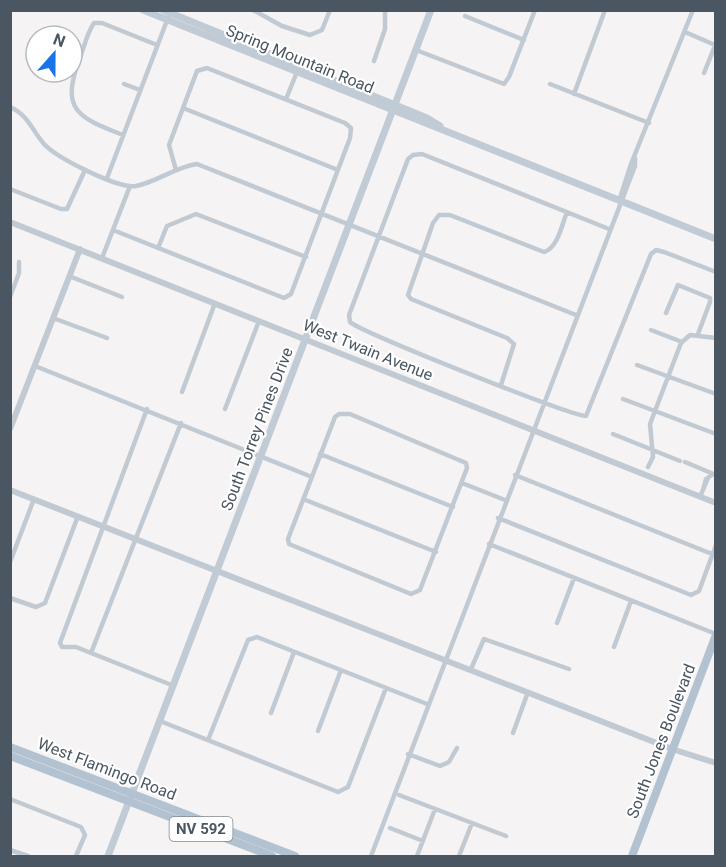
<svg xmlns="http://www.w3.org/2000/svg" width="726" height="867" viewBox="0 0 726 867" font-family="Roboto,sans-serif">
<style>
.lines{fill:none;stroke-linecap:round;stroke-linejoin:round}
.minor{stroke:#c1cad2;stroke-width:4.5}
.tertiary{stroke:#c1cad2;stroke-width:6}
.secondary{stroke:#c1cbd6;stroke-width:7}
.primary{stroke:#b3c2d1;stroke-width:8}
.labels{text-anchor:middle;dominant-baseline:central;stroke-width:4.5;stroke-linejoin:round;paint-order:stroke}
.shield{fill:#fff;stroke:#808990;stroke-width:1.5}
.shield-label{font-size:15px;font-weight:bold;fill:#4a5661}
.street-label{font-size:16px;fill:#4a5661;stroke:#fff}
</style>
<rect width="100%" height="100%" fill="#f5f3f3"/>
<g class="lines">
<!-- minor -->
<path class="minor" d="M253,10L282,26L310,35L322,30L330,10
M465,16L524,40
M685,32L715,45
M416,50L504,84L509,77L535,10
M374,61L385,29V10
M704,73L716,43
M124,84L140,90
M550,84L649,123
M574,94L605,10
M286,99L297,72
M10,107C28,115 32,130 44,144C57,158 118,189 136,186C157,182 175,167 197,164L576,315
M183,108L338,170
M123,135C77,117 60,110 80,58C84,47 87,33 94,23H102L157,45
M107,178L171,10
M10,189L61,209H67L85,170
M620,198L631,164L693,10
M609,229L422,154L413,155L408,159L349,315L350,322C363,333 571,416 586,416L651,254L656,250L664,252L716,272
M113,230L284,298L291,294L350,138L351,128L345,123L207,68L197,71L169,145L176,170
M158,248L167,226L196,214L306,257
M102,258L130,186
M69,276L122,297
M10,297L19,273V262
M666,313L678,285L710,298V302L698,334
M53,318L107,338
M651,330L682,342
M637,365L716,394
M35,366L312,477
M501,385L514,344L507,338L411,299L408,295L433,223L439,215H450L544,252C558,248 562,224 567,212
M182,392L215,303
M623,399L716,434
M147,409L60,643L62,647H76L174,686
M225,409L259,321
M339,414H350L466,463L467,468L420,590L411,594L289,544L288,539L335,417Z
M613,434L680,461
M320,454L453,507
M685,462L716,475
M648,467L653,457L650,424L681,343L690,335L716,338
M515,475L712,554
M462,483L505,500
M703,490L706,479L713,474
M700,497L708,478
M303,499L436,552
M498,518L691,595L699,591L716,545
M489,544L716,634
M10,562L34,499
M10,598L36,607L45,603L78,516
M557,623L574,578
M614,647L631,601
M91,653L181,423
M471,669L484,639L569,669
M271,713L294,652
M160,721L338,792L348,787L386,688
M318,731L341,670
M513,733L528,692
M208,740L248,640L257,637L427,704
M408,754L440,766L449,762L457,748
M399,795L506,836
M10,799L81,827L85,835L76,856
M390,828L423,841
M10,850L28,856
M371,856L635,166V158
M417,856L435,809
M459,856L472,823"/>
<!-- tertiary -->
<path class="tertiary" d="M10,222L716,503
M10,429L80,249
M10,490L672,749L716,763"/>
<!-- secondary -->
<path class="secondary" d="M143,10L716,239
M163,10L427,118L440,126
M108,856L431,10"/>
<!-- primary -->
<path class="primary" d="M10,747L295,856
M10,756L272,856
M632,856L716,635"/>
</g>
<g class="labels">
<!-- shield labels -->
<rect class="shield" x="169.5" y="817" width="63" height="24" rx="4.5"/>
<g class="shield-label">
<text x="201" y="829">NV 592</text>
</g>
<!-- street labels -->
<g class="street-label">
<text transform="translate(300 59) rotate(22)">Spring Mountain Road</text>
<text transform="translate(368 350) rotate(22)">West Twain Avenue</text>
<text transform="translate(257 429) rotate(-69)">South Torrey Pines Drive</text>
<text transform="translate(661 741) rotate(-69)">South Jones Boulevard</text>
<text transform="translate(107 769) rotate(21)">West Flamingo Road</text>
</g>
</g>
<!-- border -->
<rect width="726" height="867" fill="none" stroke="#4a5661" stroke-width="24"/>
<!-- north arrow -->
<g transform="translate(54 54) rotate(21)"><circle r="28" fill="#ffffff" stroke="#b7bbc0" stroke-width="1.5"/>
<path d="M0-4.5L10 22L0 15L-10 22Z" fill="#1a73e8"/>
<text y="-9" font-size="16" font-weight="bold" text-anchor="middle" fill="#4a5661">N</text>
</g>
</svg>
